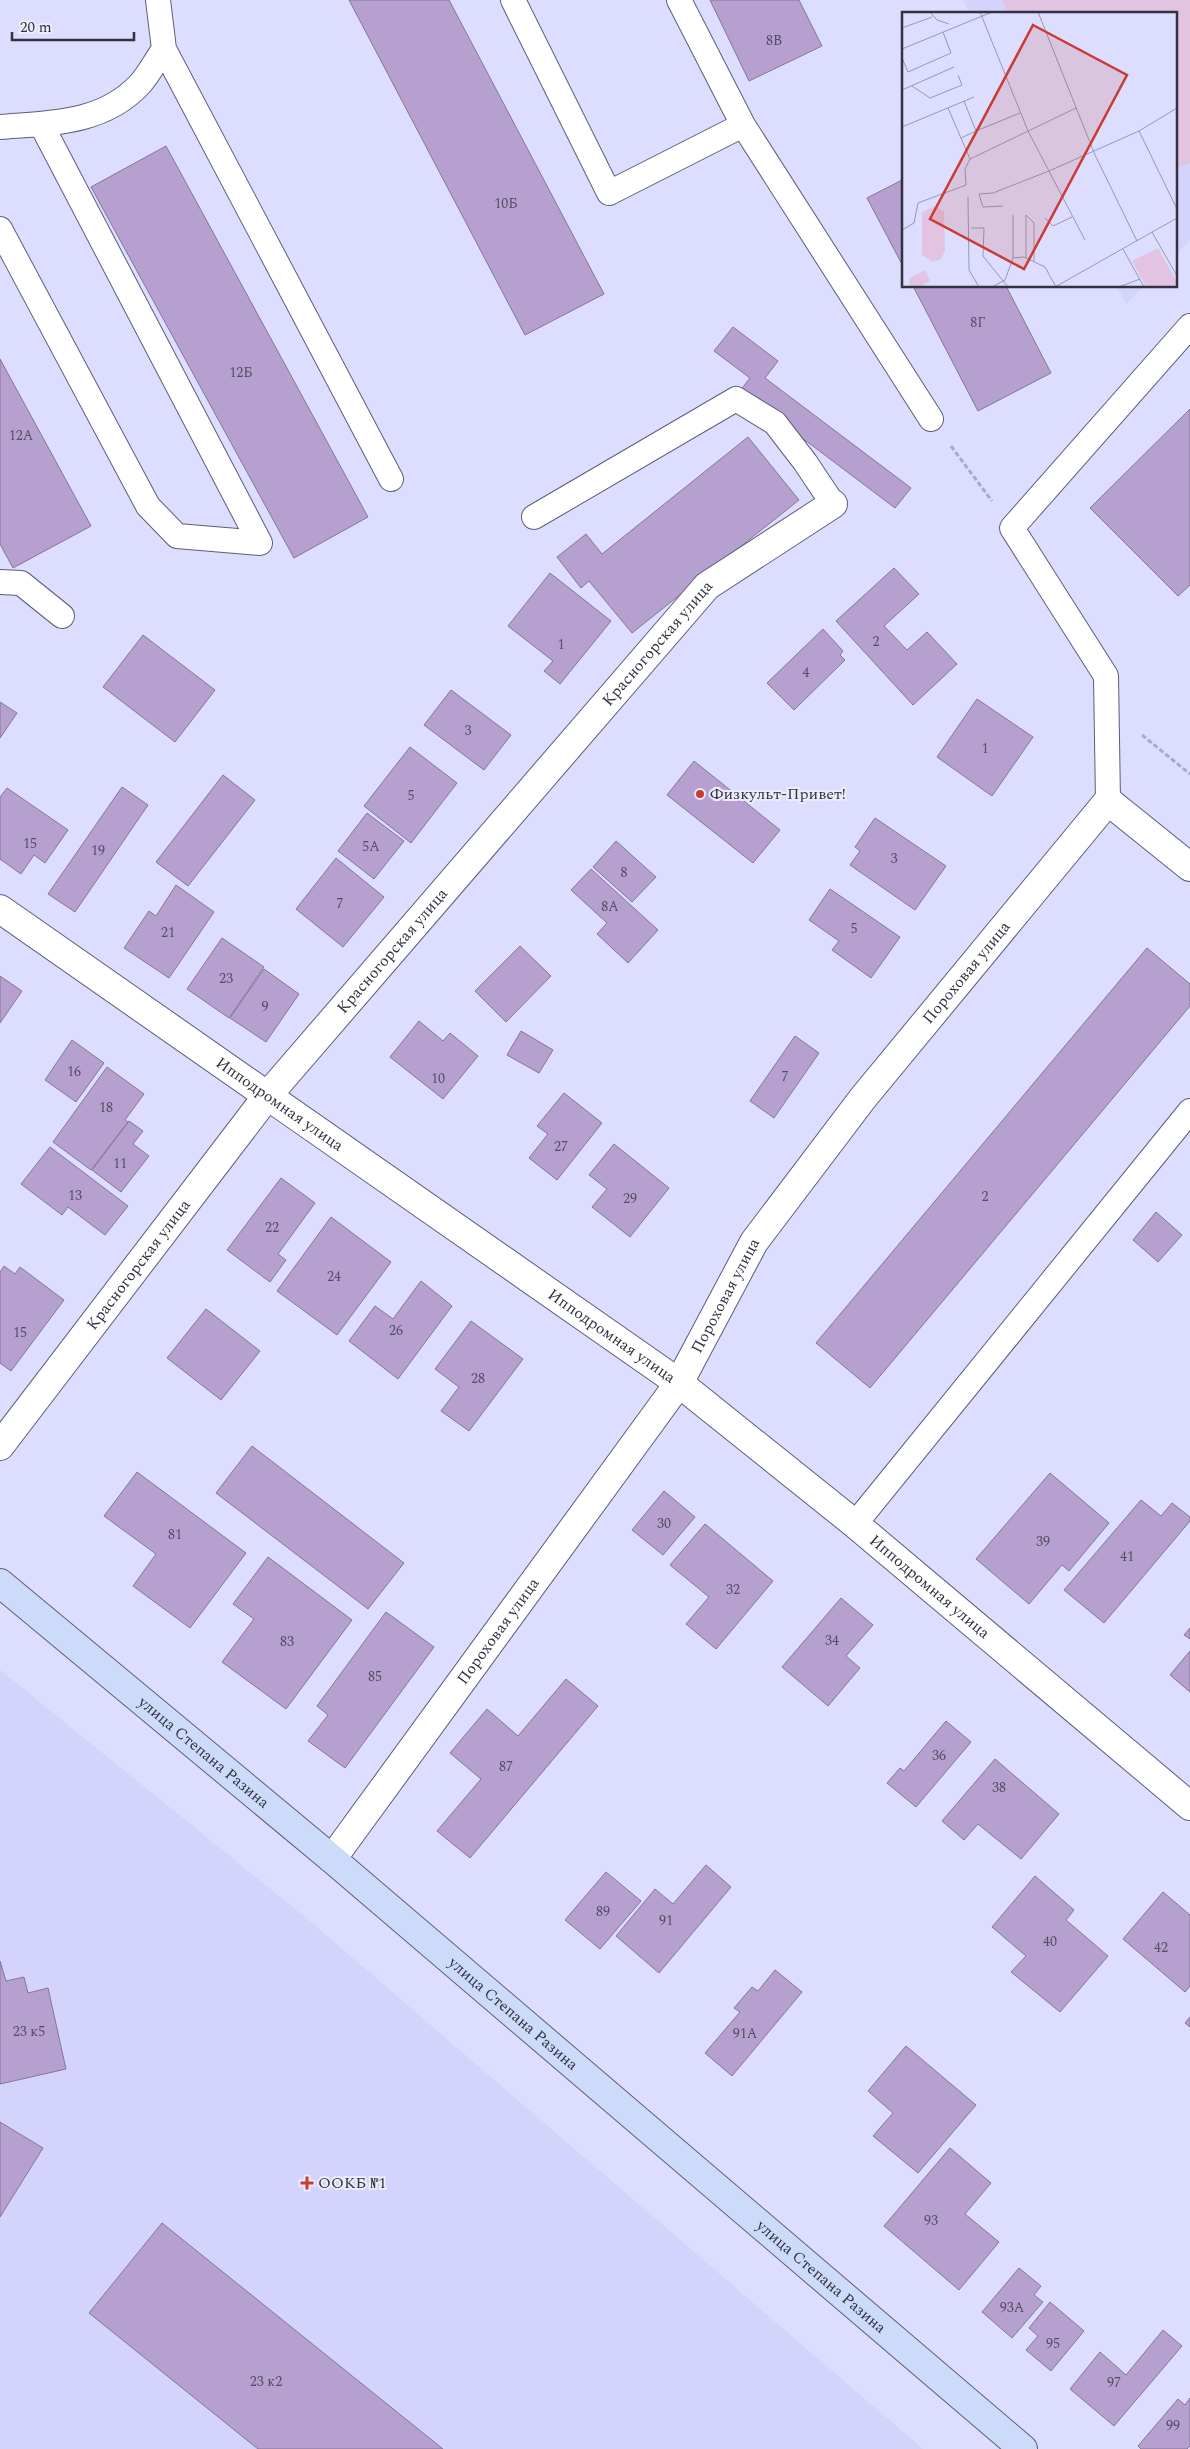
<svg xmlns="http://www.w3.org/2000/svg" width="1190" height="2449" viewBox="0 0 1190 2449" font-family="Spectral,serif">
<style>
.built{fill:#d3d3fc}
.green{fill:#e2c4e2}
.building{fill:#b6a0d0;stroke:#847794}
.lines{fill:none;stroke-linecap:round;stroke-linejoin:round}
.lane-casing{stroke:#5d5d7a;stroke-width:26}
.street-casing{stroke:#5d5d7a;stroke-width:30}
.secondary-casing{stroke:#5d5d7a;stroke-width:30}
.path{stroke:#a9aac6;stroke-width:3;stroke-dasharray:5 2.5;stroke-linecap:butt}
.lane{stroke:#fff;stroke-width:24}
.street{stroke:#fff;stroke-width:28}
.secondary{stroke:#cddbfa;stroke-width:28}
.poi-dot{fill:#c93c31;stroke:#ececfa;stroke-width:2}
.labels{text-anchor:middle;dominant-baseline:central;stroke-width:4;stroke-linejoin:round;paint-order:stroke}
.number-label{font-size:14px;fill:#544e64}
.street-label{font-size:16px;fill:#333340;stroke:#ececfa}
.poi-label{font-size:16px;fill:#333340;stroke:#ececfa;text-anchor:start}
.inset-road{fill:none;stroke:#9899b3;stroke-width:1}
.view{fill:#c93c31;fill-opacity:0.15;stroke:#c93c31;stroke-width:2.5}
.inset-edge{fill:none;stroke:#333340;stroke-width:2.5}
</style>
<rect width="100%" height="100%" fill="#dcddff"/>
<!-- built -->
<path class="built" d="M963,0H1190V240L1176,254V14H970Z
M1117,286H1144L1126,304Z
M0,1670L305,1917L923,2449H0Z"/>
<!-- green -->
<path class="green" d="M1002,0H1190V163L1176,168V14H1009Z"/>
<!-- building -->
<path class="building" d="M349,0H449L604,294L525,335Z
M710,0H799L822,46L749,81Z
M166,146L368,517L294,558L91,187Z
M904,179V268L867,198Z
M913,286H1006L1051,373L978,411Z
M733,327L778,361L765,378L911,488L895,508L740,391L750,378L714,351Z
M0,359L91,526L13,568L0,544Z
M1190,409V585L1178,596L1090,508Z
M748,437L799,500L632,633L589,581L581,588L557,557L586,534L602,554Z
M894,568L919,594L884,626L907,650L927,632L957,664L913,705L836,621Z
M550,573L611,621L560,684L544,671L553,661L508,626Z
M823,629L843,651L840,655L845,660L794,710L767,683Z
M143,635L215,690L175,742L103,687Z
M451,690L511,735L484,770L424,725Z
M977,699L1033,737L992,796L937,757Z
M0,702L17,713L0,738Z
M410,747L457,783L411,843L364,806Z
M694,761L780,830L753,863L667,795Z
M223,775L255,800L188,886L156,862Z
M122,787L148,805L75,912L48,894Z
M7,788L68,830L45,863L34,855L21,874L0,859V797Z
M367,813L404,841L374,879L338,851Z
M875,818L946,866L915,910L850,865L860,851L855,847Z
M616,841L656,877L632,902L593,867Z
M336,858L384,897L343,947L296,909Z
M591,869L658,930L628,963L597,934L607,923L571,890Z
M176,885L214,912L169,978L124,948L149,911L156,916Z
M830,889L900,937L871,978L832,950L839,941L809,920Z
M222,938L264,967L229,1018L187,989Z
M520,946L551,976L506,1022L475,991Z
M1147,948L1190,984V1006L870,1388L816,1343Z
M264,969L299,994L266,1042L230,1018Z
M0,976L22,991L0,1023Z
M419,1021L443,1041L450,1033L478,1056L443,1099L390,1057Z
M521,1031L553,1050L539,1073L507,1055Z
M795,1036L819,1053L774,1118L750,1101Z
M72,1040L104,1063L76,1102L45,1080Z
M107,1067L144,1094L125,1120L128,1122L91,1170L53,1142Z
M564,1093L602,1123L557,1180L529,1158L548,1134L537,1126Z
M129,1121L143,1131L133,1144L149,1156L121,1192L92,1170Z
M614,1144L669,1188L630,1237L592,1207L607,1189L589,1175Z
M50,1147L128,1206L105,1235L68,1207L62,1215L21,1184Z
M281,1178L315,1203L278,1254L286,1260L270,1282L227,1250Z
M1156,1212L1182,1235L1158,1262L1133,1240Z
M331,1217L391,1262L337,1335L277,1291Z
M4,1266L15,1274L20,1267L64,1300L11,1371L0,1363V1272Z
M421,1281L452,1306L398,1379L349,1341L375,1306L393,1319Z
M206,1309L260,1351L221,1400L167,1358Z
M471,1321L523,1359L469,1431L441,1411L459,1387L435,1369Z
M252,1446L404,1563L368,1609L216,1493Z
M137,1472L246,1553L190,1628L133,1586L156,1554L104,1516Z
M1050,1473L1109,1523L1069,1571L1062,1565L1029,1604L976,1559Z
M664,1491L695,1517L663,1555L632,1530Z
M1141,1500L1161,1516L1172,1503L1190,1517V1521L1104,1623L1064,1590Z
M705,1524L773,1581L716,1649L686,1624L709,1597L670,1565Z
M268,1557L352,1620L286,1709L222,1662L254,1619L233,1604Z
M841,1598L873,1625L846,1656L860,1668L828,1706L782,1667Z
M386,1612L434,1647L345,1768L308,1741L328,1715L317,1706Z
M1190,1628V1639L1184,1635Z
M1190,1651V1692L1170,1675Z
M566,1679L598,1706L470,1858L437,1831L481,1779L450,1753L487,1709L518,1736Z
M946,1721L971,1742L916,1807L887,1783L900,1768L904,1771Z
M995,1759L1059,1814L1021,1859L978,1824L964,1840L942,1821Z
M706,1865L731,1887L659,1973L616,1936L655,1889L673,1904Z
M606,1872L641,1901L600,1949L565,1920Z
M1035,1876L1074,1910L1066,1920L1108,1956L1060,2012L1011,1972L1026,1956L992,1927Z
M1163,1892L1190,1915V1986L1185,1992L1123,1939Z
M0,1961L6,1981L24,1977L28,1993L48,1988L66,2069L0,2084Z
M775,1970L802,1992L732,2076L705,2053L740,2012L734,2008L752,1987L758,1991Z
M1190,2017V2027L1185,2023Z
M906,2046L976,2105L918,2173L873,2136L893,2113L868,2091Z
M0,2122L43,2148L0,2217Z
M950,2148L991,2183L965,2214L999,2242L959,2290L884,2226Z
M162,2223L443,2449H258L89,2313Z
M1019,2268L1041,2286L1034,2295L1043,2302L1012,2338L982,2312Z
M1050,2302L1084,2331L1051,2371L1026,2350L1038,2336L1029,2328Z
M1163,2330L1182,2346L1114,2426L1070,2389L1100,2352L1126,2375Z
M1190,2398V2446L1187,2449H1141L1138,2446L1178,2399L1185,2405Z"/>
<g class="lines">
<defs>
<path id="lane" d="M158,0L164,49L391,479
M513,0L609,193L743,125
M679,0L743,125L931,419
M0,127C50,123 103,124 140,84C149,74 156,60 164,49
M0,229L148,506L177,536L260,543L41,124
M534,517L736,399L775,423L805,462L833,504
M0,582L21,583L62,616
M1108,801L1106,676L1012,528L1190,326
M855,1524L1190,1111"/>
<g id="street">
<path id="s1" d="M0,909L679,1383L855,1524L1190,1806"/>
<path id="s2" d="M0,1446L268,1095L707,586L833,504"/>
<path id="s3" d="M332,1859L679,1383L754,1242L863,1098L1108,801L1190,867"/>
</g>
<g id="secondary">
<path id="s4" d="M0,1583L332,1859L1023,2449"/>
</g>
</defs>
<!-- lane casing -->
<use href="#lane" class="lane-casing"/>
<!-- street casing -->
<use href="#street" class="street-casing"/>
<!-- secondary casing -->
<use href="#secondary" class="secondary-casing"/>
<!-- path -->
<path class="path" d="M951,446L992,501
M1142,735L1190,774"/>
<!-- lane -->
<use href="#lane" class="lane"/>
<!-- street -->
<use href="#street" class="street"/>
<!-- secondary -->
<use href="#secondary" class="secondary"/>
</g>
<!-- markers -->
<g class="poi-dot">
<circle cx="700" cy="794" r="5"/>
<path d="M304.5 2175.5h5v5h5v5h-5v5h-5v-5h-5v-5h5z"/>
</g>
<g class="labels">
<!-- number labels -->
<g class="number-label">
<text x="774" y="40">8В</text>
<text x="506" y="203">10Б</text>
<text x="978" y="322">8Г</text>
<text x="241" y="372">12Б</text>
<text x="21" y="435">12А</text>
<text x="876" y="641">2</text>
<text x="561" y="644">1</text>
<text x="806" y="672">4</text>
<text x="468" y="730">3</text>
<text x="985" y="748">1</text>
<text x="411" y="795">5</text>
<text x="30" y="843">15</text>
<text x="371" y="846">5А</text>
<text x="98" y="850">19</text>
<text x="894" y="858">3</text>
<text x="624" y="872">8</text>
<text x="340" y="903">7</text>
<text x="610" y="906">8А</text>
<text x="854" y="928">5</text>
<text x="168" y="932">21</text>
<text x="226" y="978">23</text>
<text x="265" y="1006">9</text>
<text x="74" y="1071">16</text>
<text x="785" y="1076">7</text>
<text x="438" y="1078">10</text>
<text x="106" y="1107">18</text>
<text x="561" y="1146">27</text>
<text x="120" y="1163">11</text>
<text x="75" y="1195">13</text>
<text x="985" y="1196">2</text>
<text x="630" y="1198">29</text>
<text x="272" y="1227">22</text>
<text x="334" y="1276">24</text>
<text x="396" y="1330">26</text>
<text x="20" y="1332">15</text>
<text x="478" y="1378">28</text>
<text x="664" y="1523">30</text>
<text x="175" y="1534">81</text>
<text x="1043" y="1541">39</text>
<text x="1127" y="1556">41</text>
<text x="733" y="1589">32</text>
<text x="832" y="1640">34</text>
<text x="287" y="1641">83</text>
<text x="375" y="1676">85</text>
<text x="939" y="1755">36</text>
<text x="506" y="1766">87</text>
<text x="999" y="1787">38</text>
<text x="603" y="1911">89</text>
<text x="666" y="1920">91</text>
<text x="1050" y="1941">40</text>
<text x="1161" y="1947">42</text>
<text x="29" y="2031">23 к5</text>
<text x="745" y="2033">91А</text>
<text x="931" y="2220">93</text>
<text x="1012" y="2307">93А</text>
<text x="1053" y="2343">95</text>
<text x="266" y="2381">23 к2</text>
<text x="1114" y="2382">97</text>
<text x="1173" y="2425">99</text>
</g>
<!-- street labels -->
<g class="street-label">
<text stroke="none"><textPath href="#s2" startOffset="1038">Красногорская улица</textPath></text>
<text stroke="none"><textPath href="#s2" startOffset="632">Красногорская улица</textPath></text>
<text stroke="none"><textPath href="#s3" startOffset="1092">Пороховая улица</textPath></text>
<text stroke="none"><textPath href="#s1" startOffset="341">Ипподромная улица</textPath></text>
<text stroke="none"><textPath href="#s2" startOffset="228">Красногорская улица</textPath></text>
<text stroke="none"><textPath href="#s3" startOffset="688">Пороховая улица</textPath></text>
<text stroke="none"><textPath href="#s1" startOffset="746">Ипподромная улица</textPath></text>
<text stroke="none"><textPath href="#s1" startOffset="1151">Ипподромная улица</textPath></text>
<text stroke="none"><textPath href="#s3" startOffset="282">Пороховая улица</textPath></text>
<text stroke="none"><textPath href="#s4" startOffset="265">улица Степана Разина</textPath></text>
<text stroke="none"><textPath href="#s4" startOffset="670">улица Степана Разина</textPath></text>
<text stroke="none"><textPath href="#s4" startOffset="1075">улица Степана Разина</textPath></text>
</g>
<!-- poi labels -->
<g class="poi-label">
<text x="710" y="794">Физкульт-Привет!</text>
<text x="318" y="2183">ООКБ №1</text>
</g>
</g>
<!-- overview -->
<g transform="translate(902 12)">
<rect width="275" height="275" fill="#dcddff"/>
<path d="M33,194L42,200L43,239L39,247L31,250L20,243V200ZM256,236L275,270V275H244L230,249ZM23,258L28,269L17,275H8L7,267Z" fill="#e2c4e2"/>
<path class="inset-road" d="M28,0L35,8L47,12M78,0L126,119L183,228M136,0L193,143L235,229M0,16L30,5M0,37L90,0M0,46L6,60L49,41L41,20M10,74L28,86L60,73L56,63M0,78L52,55M62,89L74,119L118,101M46,96L68,147M0,115L72,85M237,119L275,197M59,126L74,119M68,147L174,96M66,185L67,258L77,275M101,194L81,195L77,182L91,181L147,159L237,119L275,96M143,206L151,214L170,205M69,216H82L81,244L106,275M0,218L12,211L16,191L64,173L63,157L68,147M250,220L275,264M221,237L242,275M111,246L122,245L143,255L154,275M124,246V203L132,211V249M90,275L103,268L111,246V203M153,275L275,206M217,275L238,267"/>
<path class="view" d="M131,13L225,63L122,257L28,207Z"/>
<rect width="275" height="275" class="inset-edge"/>
</g>
<!-- scale -->
<path d="M12 32v8h122v-8" fill="none" stroke="#333340" stroke-width="2.5"/>
<text x="20" y="32" font-size="15" fill="#333340" stroke="#ececfa" stroke-width="4" paint-order="stroke">20 m</text>
</svg>
